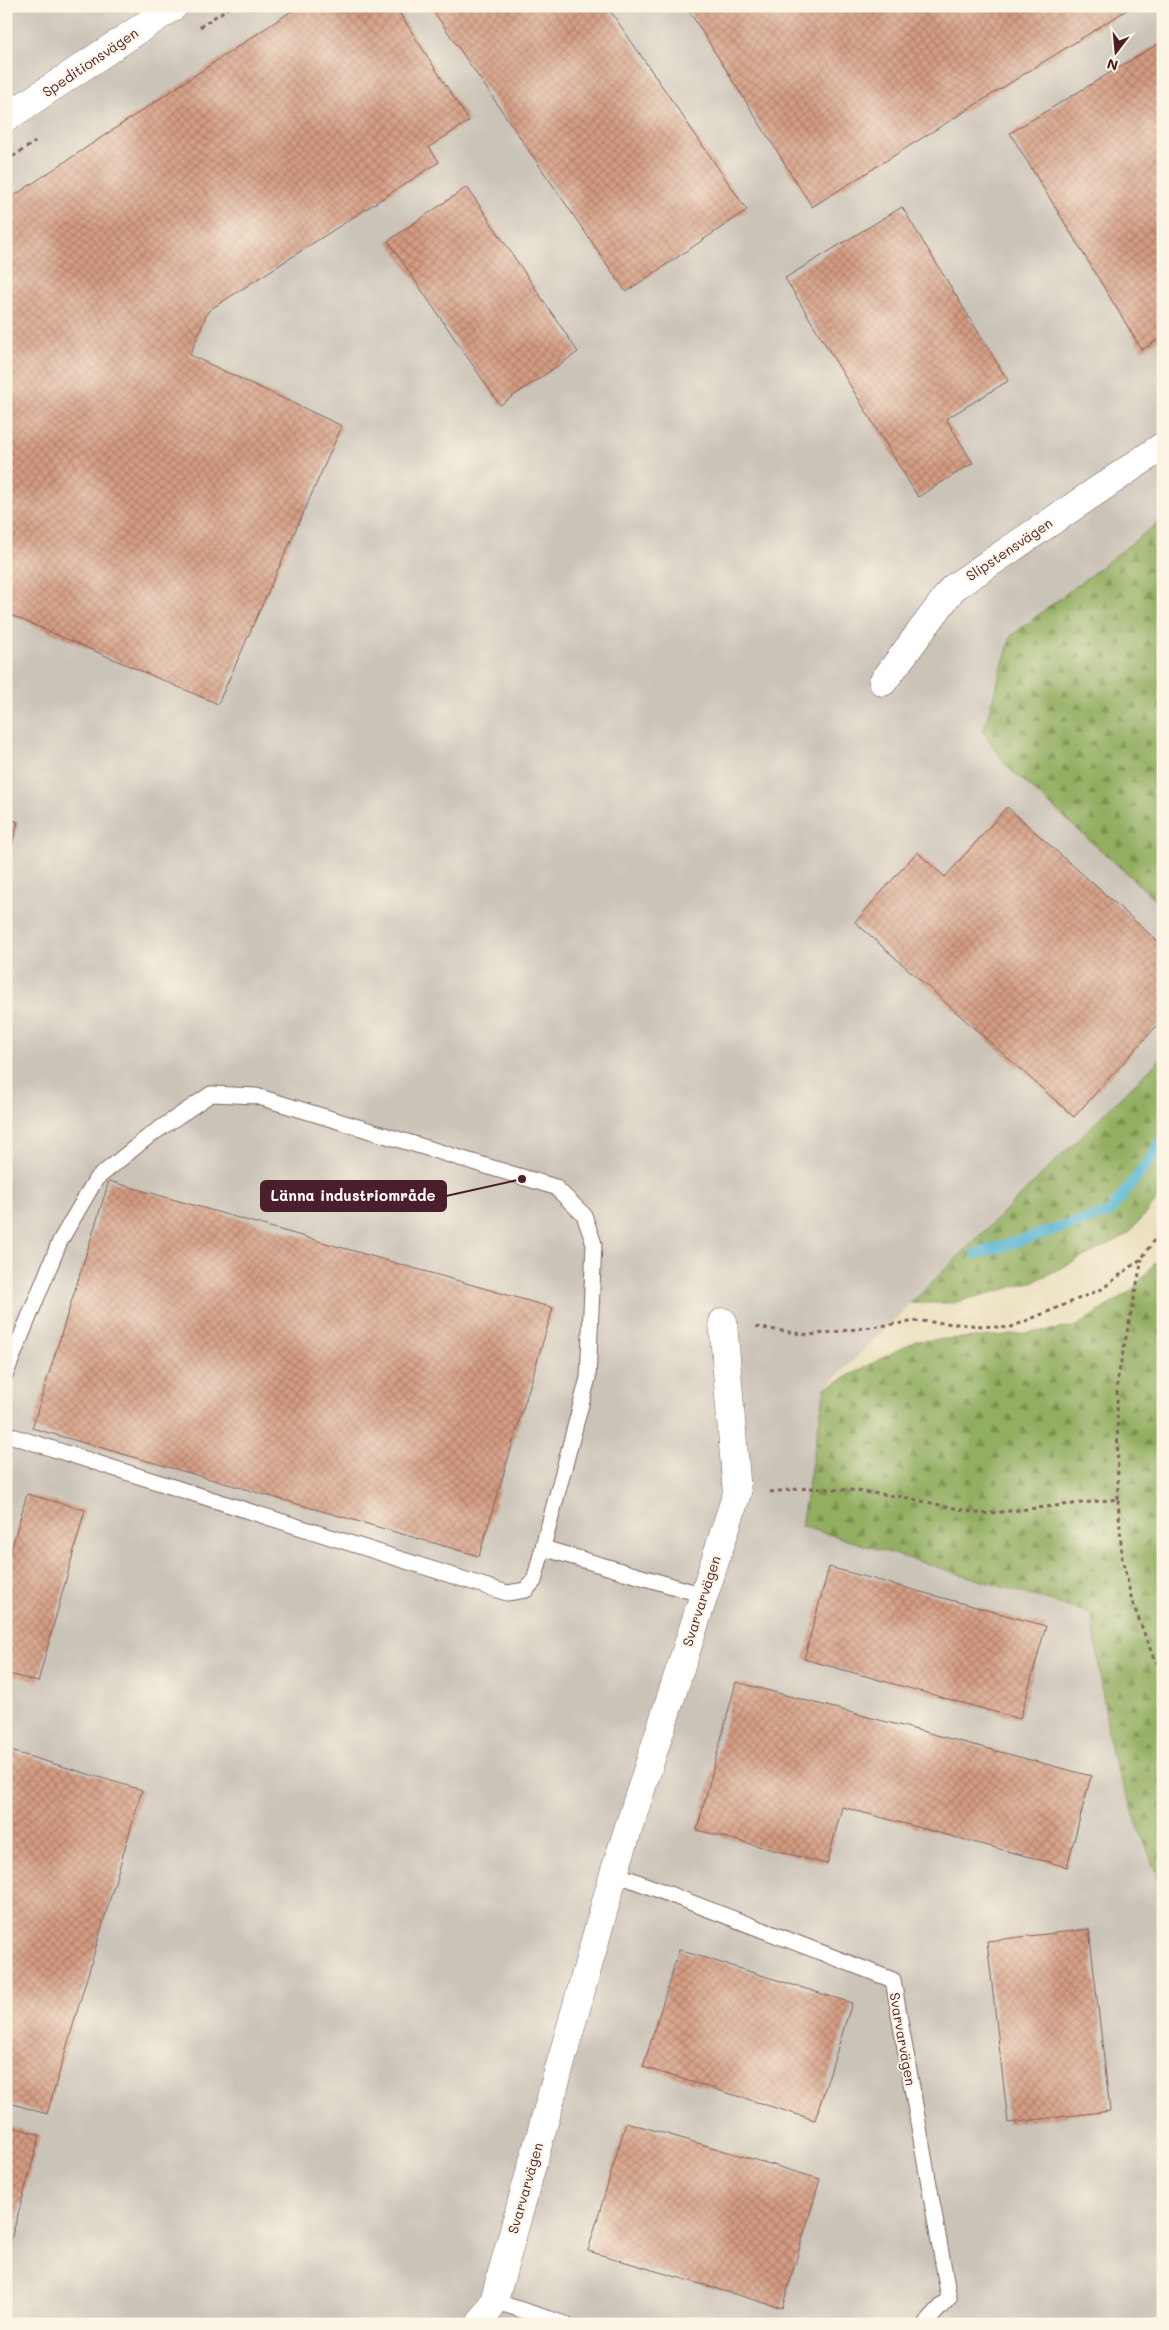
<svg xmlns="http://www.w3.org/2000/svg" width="1169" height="2330" viewBox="0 0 1169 2330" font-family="Mali,sans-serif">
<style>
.industrial{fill:#cac3b8}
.forest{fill:url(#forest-firs);stroke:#6e6646}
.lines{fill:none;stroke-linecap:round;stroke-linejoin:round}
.stream{stroke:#53b4d1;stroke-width:11}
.building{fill:url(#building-cross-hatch)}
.service-casing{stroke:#82625e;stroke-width:17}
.minor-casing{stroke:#82625e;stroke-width:29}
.path{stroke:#82625e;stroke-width:3;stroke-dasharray:4 4;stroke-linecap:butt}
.service{stroke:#fff;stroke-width:15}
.minor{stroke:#fff;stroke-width:28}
.labels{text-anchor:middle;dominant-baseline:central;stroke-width:4;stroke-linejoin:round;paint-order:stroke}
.street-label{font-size:14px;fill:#4a1f2b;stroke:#fcf5e5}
.leader{fill:none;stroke:#4a1f2b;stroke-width:2}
.callout-dot{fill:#4a1f2b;stroke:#fcf5e5;stroke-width:2}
.callout{fill:#4a1f2b;stroke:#4a1f2b;stroke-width:2}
.callout-label{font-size:15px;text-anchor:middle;font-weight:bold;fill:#fff}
</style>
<defs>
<pattern id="forest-firs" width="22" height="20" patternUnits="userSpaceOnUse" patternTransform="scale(1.25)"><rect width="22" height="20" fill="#92ae60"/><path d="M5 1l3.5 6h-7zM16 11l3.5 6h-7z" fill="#798d4f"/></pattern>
<pattern id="building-cross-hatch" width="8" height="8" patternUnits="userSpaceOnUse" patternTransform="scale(1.25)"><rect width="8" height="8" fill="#d49c82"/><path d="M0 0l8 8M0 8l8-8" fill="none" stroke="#ae7f6b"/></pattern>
</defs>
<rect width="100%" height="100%" fill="#fcf5e5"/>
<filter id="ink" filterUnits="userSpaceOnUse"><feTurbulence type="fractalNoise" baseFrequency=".02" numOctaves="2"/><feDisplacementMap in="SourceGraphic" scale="10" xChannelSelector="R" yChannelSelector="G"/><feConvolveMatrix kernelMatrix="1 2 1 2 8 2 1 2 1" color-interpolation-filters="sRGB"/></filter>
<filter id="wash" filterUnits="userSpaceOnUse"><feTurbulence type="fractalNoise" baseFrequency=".0096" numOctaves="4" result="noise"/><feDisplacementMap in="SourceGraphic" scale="20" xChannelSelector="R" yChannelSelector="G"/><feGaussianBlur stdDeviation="1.12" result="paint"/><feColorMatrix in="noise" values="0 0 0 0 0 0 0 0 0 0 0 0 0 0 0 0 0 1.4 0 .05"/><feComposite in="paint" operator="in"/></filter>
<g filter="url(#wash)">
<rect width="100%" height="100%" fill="#e9dfbc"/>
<!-- industrial -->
<path class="industrial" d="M6,6H1163V519L1011,636L983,731L1007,766L1163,906V1056L825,1388L801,1526L1092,1614L1111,1753L1163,1892V2324H6Z"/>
<!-- forest -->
<path class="forest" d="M1163,519V906L1007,766L983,732L1011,636Z
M1163,1056V1193L1127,1235L1035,1281L953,1303H911Z
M1163,1254V1892L1111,1753L1092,1614L801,1526L825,1388L915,1341L1009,1335L1075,1327L1132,1290Z"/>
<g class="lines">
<!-- stream -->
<path class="stream" d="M976,1254L1109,1213L1153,1156L1163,1140"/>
</g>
<g id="blocks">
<!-- building -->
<path class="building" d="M299,6H395L469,121L429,147L439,162L208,311L190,355L342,426L218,704L6,613V201Z
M430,6H607L747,210L626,292Z
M686,6H1133L812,207Z
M1163,41V337L1142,350L1010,133Z
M467,187L578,352L500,405L388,241Z
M902,207L1008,381L946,419L973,463L918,497L785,278Z
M1007,807L1163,946V1019L1074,1117L855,922L917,852L945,877Z
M6,818L18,822L7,864L6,863Z
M109,1181L553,1308L479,1556L32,1428Z
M27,1494L85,1510L38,1682L6,1673V1568Z
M829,1567L1046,1626L1020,1719L804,1659Z
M736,1682L1091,1776L1067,1867L842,1807L827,1864L697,1830Z
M11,1751L142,1790L47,2114L6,2102V1767Z
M1089,1929L1110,2111L1008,2123L987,1941Z
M679,1950L852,2003L815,2120L643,2067Z
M626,2122L820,2179L782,2308L588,2251Z
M6,2125L40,2135L7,2254H6Z"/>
</g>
</g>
<g filter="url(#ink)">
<use href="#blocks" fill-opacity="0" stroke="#82625e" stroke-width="1"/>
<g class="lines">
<defs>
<path id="service" d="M6,1373L60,1241L96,1179L149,1136L211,1094L256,1096L555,1187L584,1215L594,1244L588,1378L534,1581L526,1590L507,1593L6,1434
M543,1548L703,1595
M614,1873L893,1980L949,2298L925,2324
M494,2301L565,2324"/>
<path id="minor" d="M6,118L174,6
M883,682L953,588L1163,446
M480,2324L494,2301L614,1873L737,1493L723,1322"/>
</defs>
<!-- service casing -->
<use href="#service" class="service-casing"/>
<!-- minor casing -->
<use href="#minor" class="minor-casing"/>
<!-- path -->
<path class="path" d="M200,27L231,6
M6,161L35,142
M756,1327L809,1335L919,1321L1009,1328L1102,1289L1142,1258L1163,1227
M770,1492L808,1488L849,1490L903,1497L982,1514L1118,1499L1122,1558L1132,1601L1154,1659L1163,1668
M1118,1499L1117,1382L1142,1259"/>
<!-- service -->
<use href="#service" class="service"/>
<!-- minor -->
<use href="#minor" class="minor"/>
</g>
</g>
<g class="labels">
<!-- street labels -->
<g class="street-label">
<text transform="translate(90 62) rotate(-34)">Speditionsvägen</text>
<text transform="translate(1009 549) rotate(-34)">Slipstensvägen</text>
<text transform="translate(701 1601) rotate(-72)">Svarvarvägen</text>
<text transform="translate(903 2039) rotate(80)">Svarvarvägen</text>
<text transform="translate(525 2188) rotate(-74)">Svarvarvägen</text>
</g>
</g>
<!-- callouts -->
<path class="leader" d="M522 1179L446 1196"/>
<circle class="callout-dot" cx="522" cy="1179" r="5"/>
<rect class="callout" x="261" y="1181" width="185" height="30" rx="5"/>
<g class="callout-label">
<text x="353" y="1201">Länna industriområde</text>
</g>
<!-- margin -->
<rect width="1169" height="2330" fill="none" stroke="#fcf5e5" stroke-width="25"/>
<!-- north arrow -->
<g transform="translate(1116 52) rotate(196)" stroke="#fcf5e5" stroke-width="4" paint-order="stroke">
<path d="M0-4L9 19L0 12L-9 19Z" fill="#4a1f2b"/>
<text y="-8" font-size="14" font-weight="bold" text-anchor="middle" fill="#4a1f2b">N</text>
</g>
</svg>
